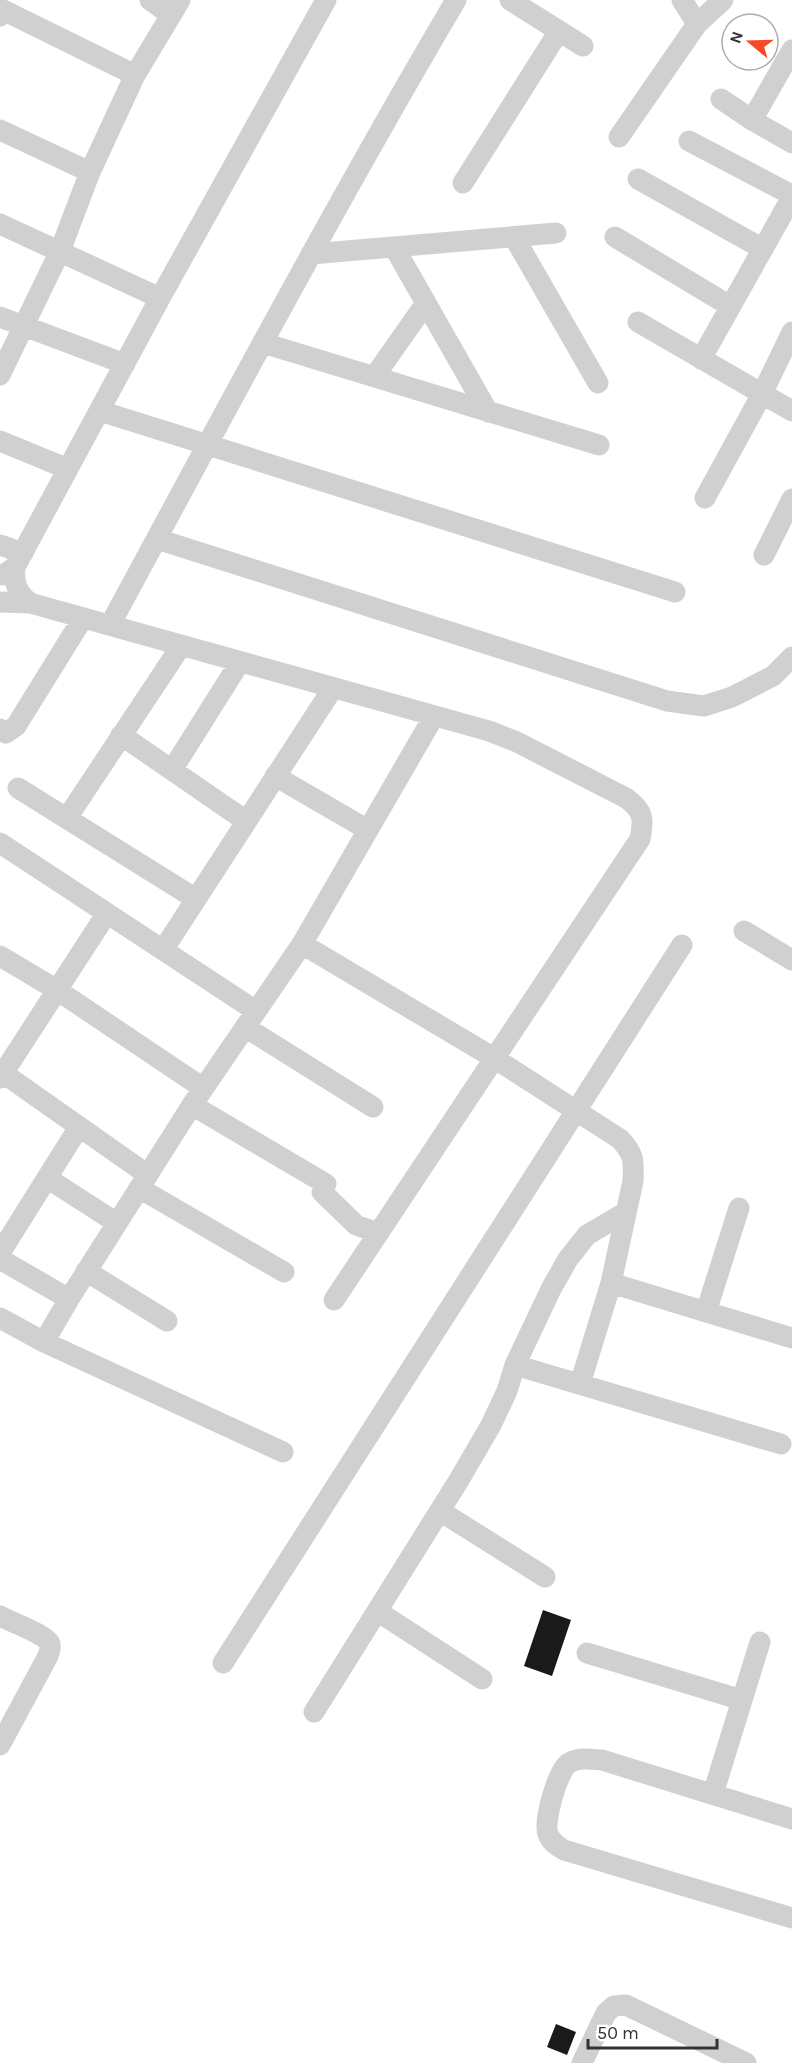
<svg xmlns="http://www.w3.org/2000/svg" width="792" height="2063" viewBox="0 0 792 2063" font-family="Karla,sans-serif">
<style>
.building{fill:#1a1a1a}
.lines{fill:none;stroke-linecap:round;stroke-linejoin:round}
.minor{stroke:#d0d0d0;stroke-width:21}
</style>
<rect width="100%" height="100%" fill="#fff"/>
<!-- building -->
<path class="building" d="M543,1610L571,1620L552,1676L524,1666Z
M556,2024L576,2032L567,2055L547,2047Z"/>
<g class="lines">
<!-- minor -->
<path class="minor" d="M150,0L171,15
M510,0L583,46
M682,0L697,24
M0,16L3,10L135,75
M792,50L752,120L792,143
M721,99L752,120
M0,130L90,172
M619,137L697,24L723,0
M689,141L792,195
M638,179L763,249
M463,183L559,31
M0,224L160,298
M514,237L598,383
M615,237L730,306
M394,247L488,412
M311,254L556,233
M0,317L125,364
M638,322L792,411
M263,343L599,445
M701,359L792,197
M0,375L60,251L90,172L135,75L180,0
M374,377L426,303
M100,411L675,592
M0,441L68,469
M705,498L762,394L792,332
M157,539L667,701L704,706L732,697L773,676L792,657
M0,545L23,553
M764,555L792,499
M15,567C13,583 18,594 30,603L489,731L517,742L626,798C644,811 644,819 640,839L334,1300
M3,575L15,567L160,298L326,0
M0,602L30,603
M110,625C223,416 335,205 456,0
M0,729L6,733L16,726L83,618
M121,735L246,821
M172,770L240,662
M275,776L368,830
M18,788L196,899
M67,818L181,646
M0,843L256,1011
M744,931L792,960
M302,944L494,1058L620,1139C634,1154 634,1160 633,1181L611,1283L580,1384
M163,950L333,688
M0,956L57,990L203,1088
M245,1027L373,1107
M0,1071L148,1175
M0,1078L107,913
M192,1105L326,1184
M47,1178L117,1223
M139,1188L284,1272
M322,1192L356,1225L378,1233
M0,1253L79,1127
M0,1259L69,1299
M86,1271L167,1321
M611,1283L792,1338
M706,1312L739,1208
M0,1318L44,1342L283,1452
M44,1342L69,1299L192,1105L302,944L434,716
M515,1365L781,1444
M440,1511L545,1577
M377,1611L482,1679
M0,1616C11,1622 42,1633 49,1642C52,1646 49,1652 48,1656L0,1745
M587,1653L742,1700
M223,1663L682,945
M314,1712L459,1480L491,1425L507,1391L515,1365L551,1289L568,1259L587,1235L626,1212
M713,1794L760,1642
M792,1819L602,1760C590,1759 579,1757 569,1763C558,1769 543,1822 548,1834C551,1842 557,1846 564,1850L792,1918
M582,2063L606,2013L614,2006L626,2005L746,2063"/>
</g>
<!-- north arrow -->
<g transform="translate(750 42) rotate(289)"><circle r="28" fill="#ffffff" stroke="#adadad" stroke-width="1.5"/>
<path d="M0-4.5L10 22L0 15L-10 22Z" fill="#f74828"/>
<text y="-9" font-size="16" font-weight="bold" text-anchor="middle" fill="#333333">N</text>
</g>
<!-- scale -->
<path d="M588 2039v9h129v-9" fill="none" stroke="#333333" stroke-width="3"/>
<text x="597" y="2039" font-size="18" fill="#333333" stroke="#ffffff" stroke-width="4.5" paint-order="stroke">50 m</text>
</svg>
